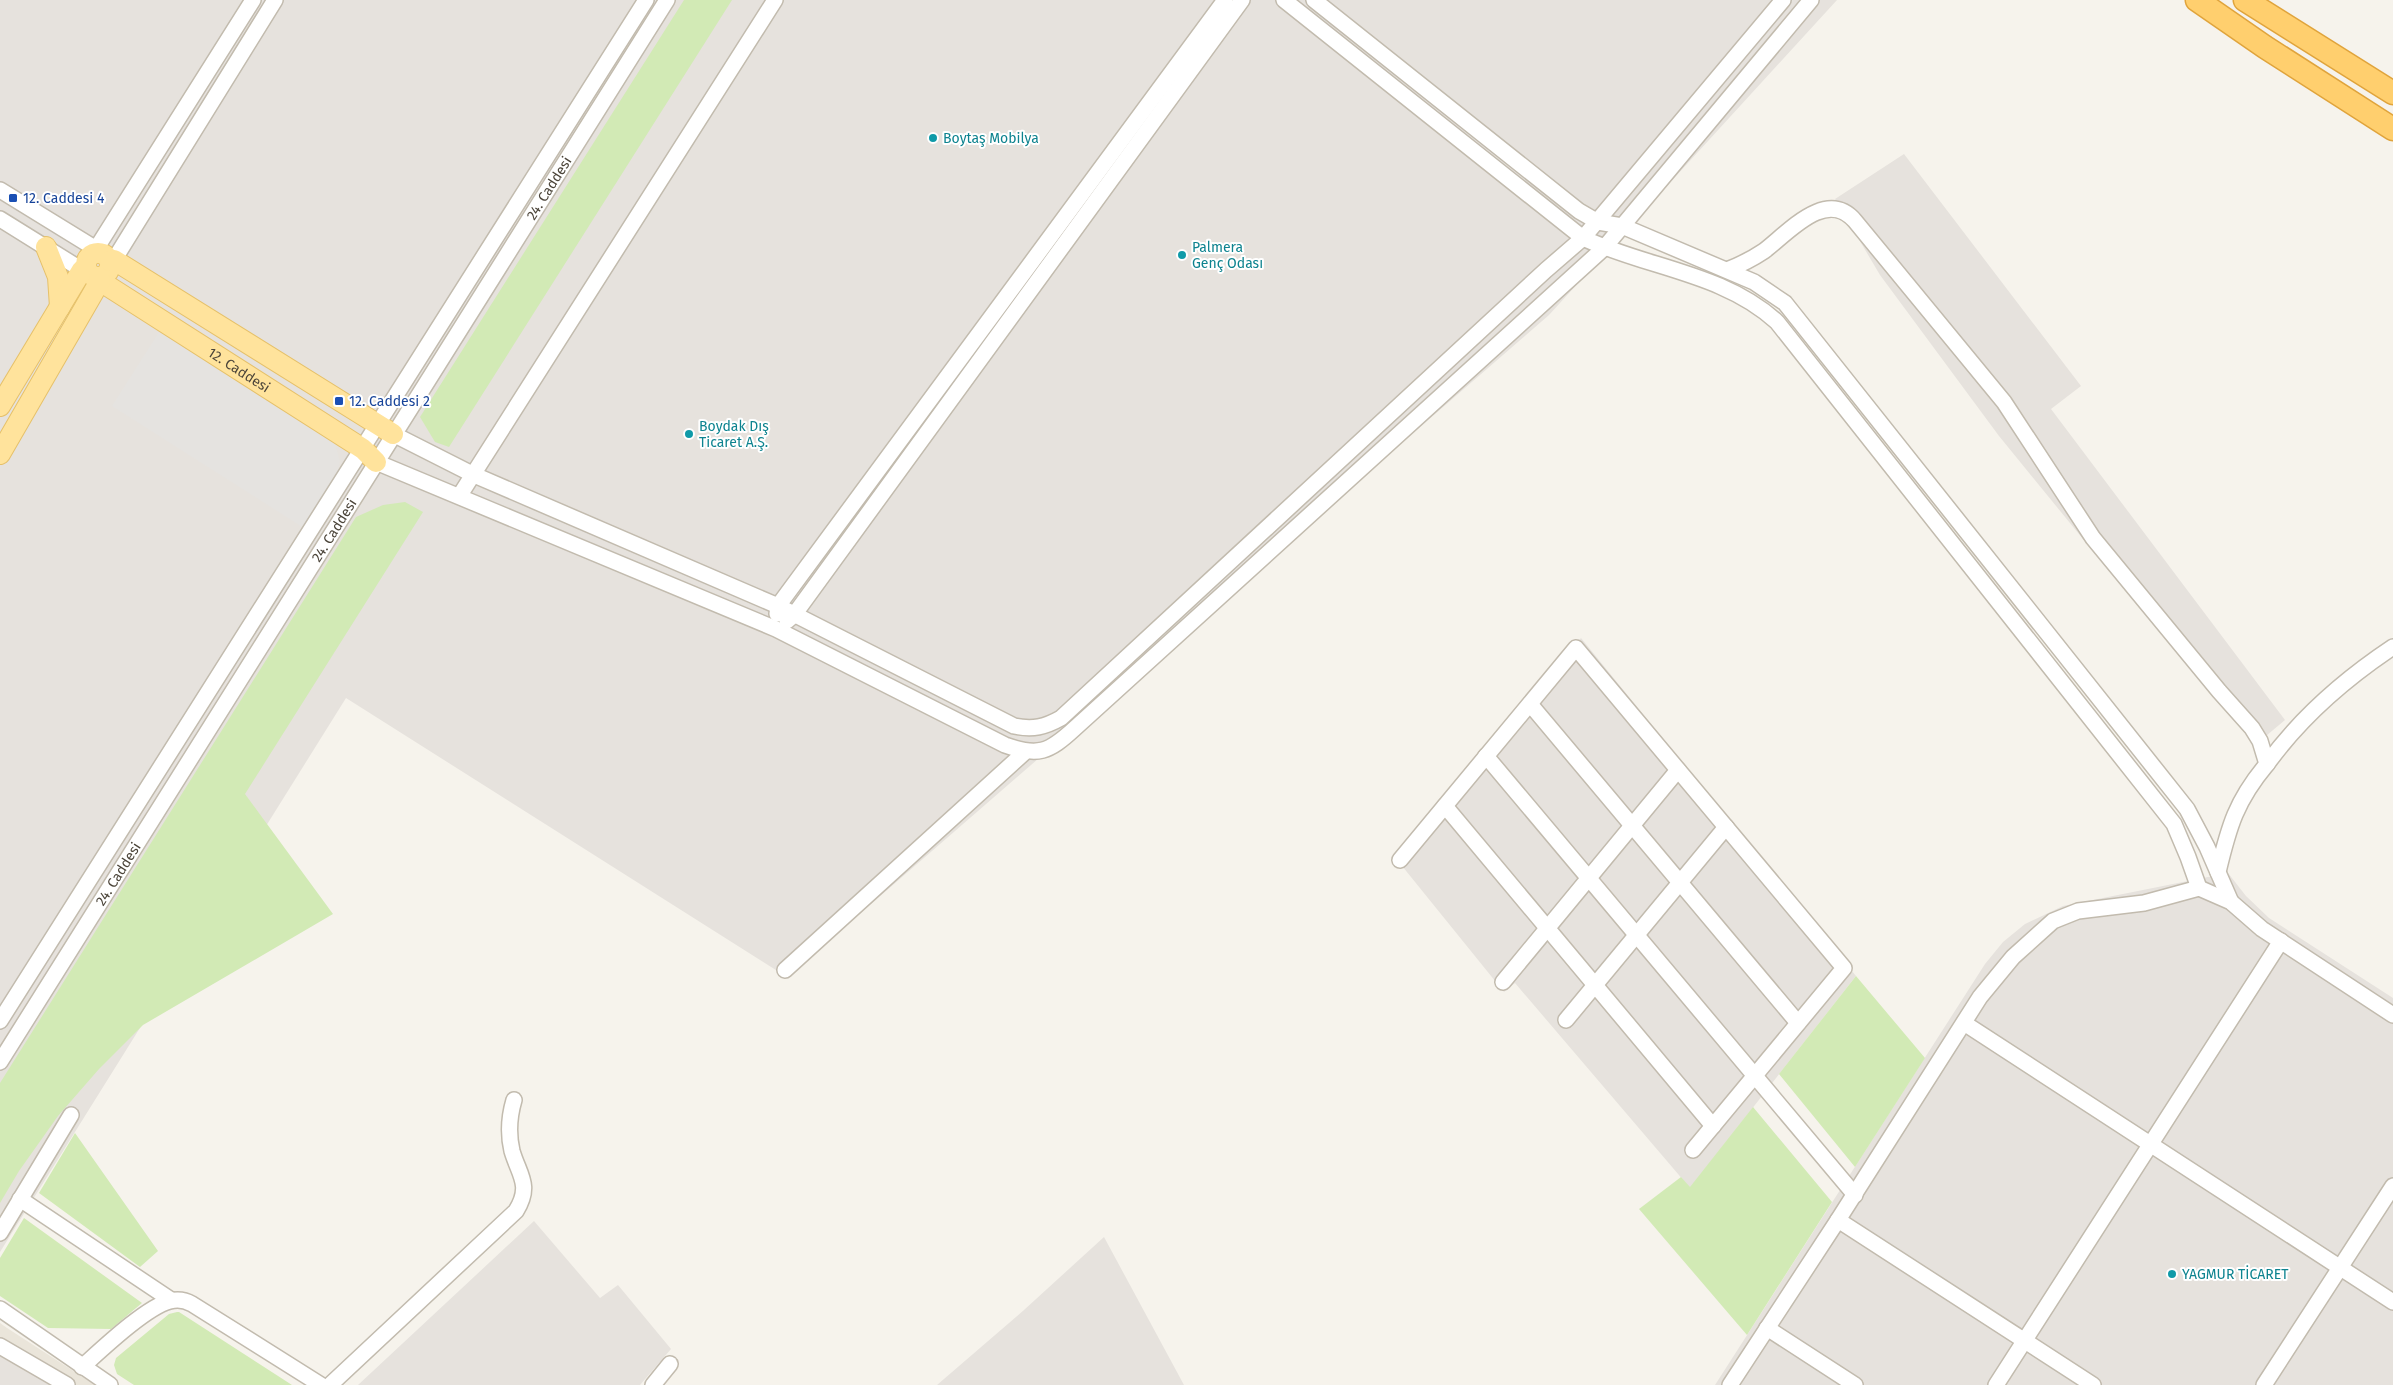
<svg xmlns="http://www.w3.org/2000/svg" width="2393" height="1385" viewBox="0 0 2393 1385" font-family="'Fira Sans',sans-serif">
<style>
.residential{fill:#eae5da}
.industrial{fill:#e6e2dd}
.green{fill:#d2eab5}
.parking{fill:#e5e3e0}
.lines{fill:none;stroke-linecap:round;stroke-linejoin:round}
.minor-casing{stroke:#c2bbae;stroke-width:18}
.major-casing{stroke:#e6c16a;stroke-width:22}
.highway-casing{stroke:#e0a43c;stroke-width:25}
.minor{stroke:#fff;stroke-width:15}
.major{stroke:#ffe39c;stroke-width:20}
.highway{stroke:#ffcf6e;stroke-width:22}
.culture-dot{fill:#0f9aa8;stroke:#fff;stroke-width:2}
.transit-dot{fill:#1a4fb4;stroke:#fff;stroke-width:2}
.labels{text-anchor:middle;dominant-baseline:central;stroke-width:4;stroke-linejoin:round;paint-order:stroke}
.culture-label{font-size:14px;fill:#0d838f;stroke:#fff;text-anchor:start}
.street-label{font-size:14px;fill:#4b4439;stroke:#fff}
.transit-label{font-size:14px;fill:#164399;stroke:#fff;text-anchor:start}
</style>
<rect width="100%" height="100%" fill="#f6f3ec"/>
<!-- residential -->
<path class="residential" d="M0,1323L7,1328L95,1385H0Z"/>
<!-- industrial -->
<path class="industrial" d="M0,0H1837L1549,315L787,977L346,698L0,1252Z
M1904,154L2081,386L2051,409L2285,720L2254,746L2248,736L2105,566L1999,436L1880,275L1835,199Z
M1581,638L1856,976L1690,1188L1515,983L1504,992L1394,856Z
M2228,873L2246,896L2269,918L2393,998V1385H1715L1985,964L2003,942L2025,924L2063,906Z
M534,1221L600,1298L618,1285L671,1349L640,1385H358Z
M1104,1237L1184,1385H937L1024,1310Z
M0,1352L49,1385H0Z"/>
<!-- green -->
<path class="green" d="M684,0H732L449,447L435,442L420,417Z
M405,502L423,512L245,794L333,914L143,1025L99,1069L58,1116L19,1171L0,1203V1083L356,517L383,505Z
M1856,976L1925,1058L1855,1167L1779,1074Z
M1753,1107L1832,1202L1747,1335L1639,1209L1681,1177L1690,1187Z
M75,1133L158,1251L140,1267L39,1193Z
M24,1218L142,1303L111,1329L48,1328L0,1296V1258Z
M177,1312H179L292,1385H134L117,1374L114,1365L116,1358L169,1314Z"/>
<!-- parking -->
<path class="parking" d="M161,329L331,439L335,444L340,461L337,474L304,528L112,406Z"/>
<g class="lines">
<defs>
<g id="minor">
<path d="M1284,0L1583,238C1647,268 1724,273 1777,322L2174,824L2188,857L2199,888"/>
<path d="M1314,0L1579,211L1598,222L1622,226L1754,282L1785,303L2187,809L2207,847L2231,902"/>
<path d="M0,190L96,249"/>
<path d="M0,219L82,270"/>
<path d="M96,253V249L253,0"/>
<path d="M114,260L275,0"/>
<path d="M1727,270C1740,265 1752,259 1764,251C1787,234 1826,187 1855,221L2004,402L2093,538L2219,691L2252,728L2260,741L2267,764C2236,801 2229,826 2218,872"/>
<path d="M393,434L472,474L778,606L1014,726C1033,730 1045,727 1061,718L1546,270L1583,238L1783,0"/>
<path d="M376,462L776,629L1005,745C1038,757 1049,752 1074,729L1604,248L1811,0"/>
<path d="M460,495L775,0"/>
<path d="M777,614L778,606L1225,0"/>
<path d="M787,621L794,615L1242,0"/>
<path d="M1530,704L1798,1023"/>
<path d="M1486,756L1855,1195"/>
<path d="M2267,764C2301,717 2345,679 2393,647"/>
<path d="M1445,806L1713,1126"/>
<path d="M1400,860L1576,648L1844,968L1693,1150"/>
<path d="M785,970L1025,752"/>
<path d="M1503,982L1678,770"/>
<path d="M1566,1020L1726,827"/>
<path d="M0,1021L646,0"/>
<path d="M1964,1023L2393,1302"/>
<path id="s1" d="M0,1062L667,0"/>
<path d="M20,1199L171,1300"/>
<path d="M1838,1220L2093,1385"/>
<path d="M0,1233L71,1115"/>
<path d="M0,1309L110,1385"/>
<path d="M1767,1328L1855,1385"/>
<path d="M0,1346L67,1385"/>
<path d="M82,1367C101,1350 146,1307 170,1301C178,1299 185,1300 192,1304L321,1385"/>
<path d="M330,1385L516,1211C532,1185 519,1175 512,1151C508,1134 509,1117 514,1100"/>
<path d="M653,1385L670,1364"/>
<path d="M1730,1385L1838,1220L1980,997L2013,957L2053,921L2078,911L2144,903L2199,888L2231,902L2262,929L2393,1015"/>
<path d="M1996,1385L2281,941"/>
<path d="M2264,1385L2393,1186"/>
</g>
<g id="major">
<path d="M46,247L58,277L60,307"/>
<circle cx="98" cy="265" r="12"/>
<path d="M110,261L114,260L393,434"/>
<path id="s2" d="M100,281L363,449L376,462"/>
<path d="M0,406L82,270L86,269"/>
<path d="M0,454L100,281L99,277"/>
</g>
<path id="highway" d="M2197,0L2265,47L2393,129
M2245,0L2393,93"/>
</defs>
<!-- minor casing -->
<use href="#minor" class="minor-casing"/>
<!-- major casing -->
<use href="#major" class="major-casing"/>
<!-- highway casing -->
<use href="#highway" class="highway-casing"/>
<!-- minor -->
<use href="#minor" class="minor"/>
<!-- major -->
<use href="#major" class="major"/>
<!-- highway -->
<use href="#highway" class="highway"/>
</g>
<!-- markers -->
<g class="culture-dot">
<circle cx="933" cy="138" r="5"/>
<circle cx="1182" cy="255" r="5"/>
<circle cx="689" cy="434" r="5"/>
<circle cx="2172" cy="1274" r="5"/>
</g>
<g class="transit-dot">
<rect x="8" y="193" width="10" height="10" rx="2.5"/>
<rect x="334" y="396" width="10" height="10" rx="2.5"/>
</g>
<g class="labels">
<!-- culture labels -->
<g class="culture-label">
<text x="943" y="138">Boytaş Mobilya</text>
<text x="1192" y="247">Palmera<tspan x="1192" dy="16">Genç Odası</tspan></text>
<text x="699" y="426">Boydak Dış<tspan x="699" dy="16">Ticaret A.Ş.</tspan></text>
<text x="2182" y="1274">YAGMUR TİCARET</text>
</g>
<!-- street labels -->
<g class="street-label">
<text stroke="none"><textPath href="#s1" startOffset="1032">24. Caddesi</textPath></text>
<text stroke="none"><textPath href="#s2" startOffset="165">12. Caddesi</textPath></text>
<text stroke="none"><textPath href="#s1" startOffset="628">24. Caddesi</textPath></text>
<text stroke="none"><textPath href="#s1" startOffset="222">24. Caddesi</textPath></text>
</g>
<!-- transit labels -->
<g class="transit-label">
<text x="23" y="198">12. Caddesi 4</text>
<text x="349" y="401">12. Caddesi 2</text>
</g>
</g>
</svg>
